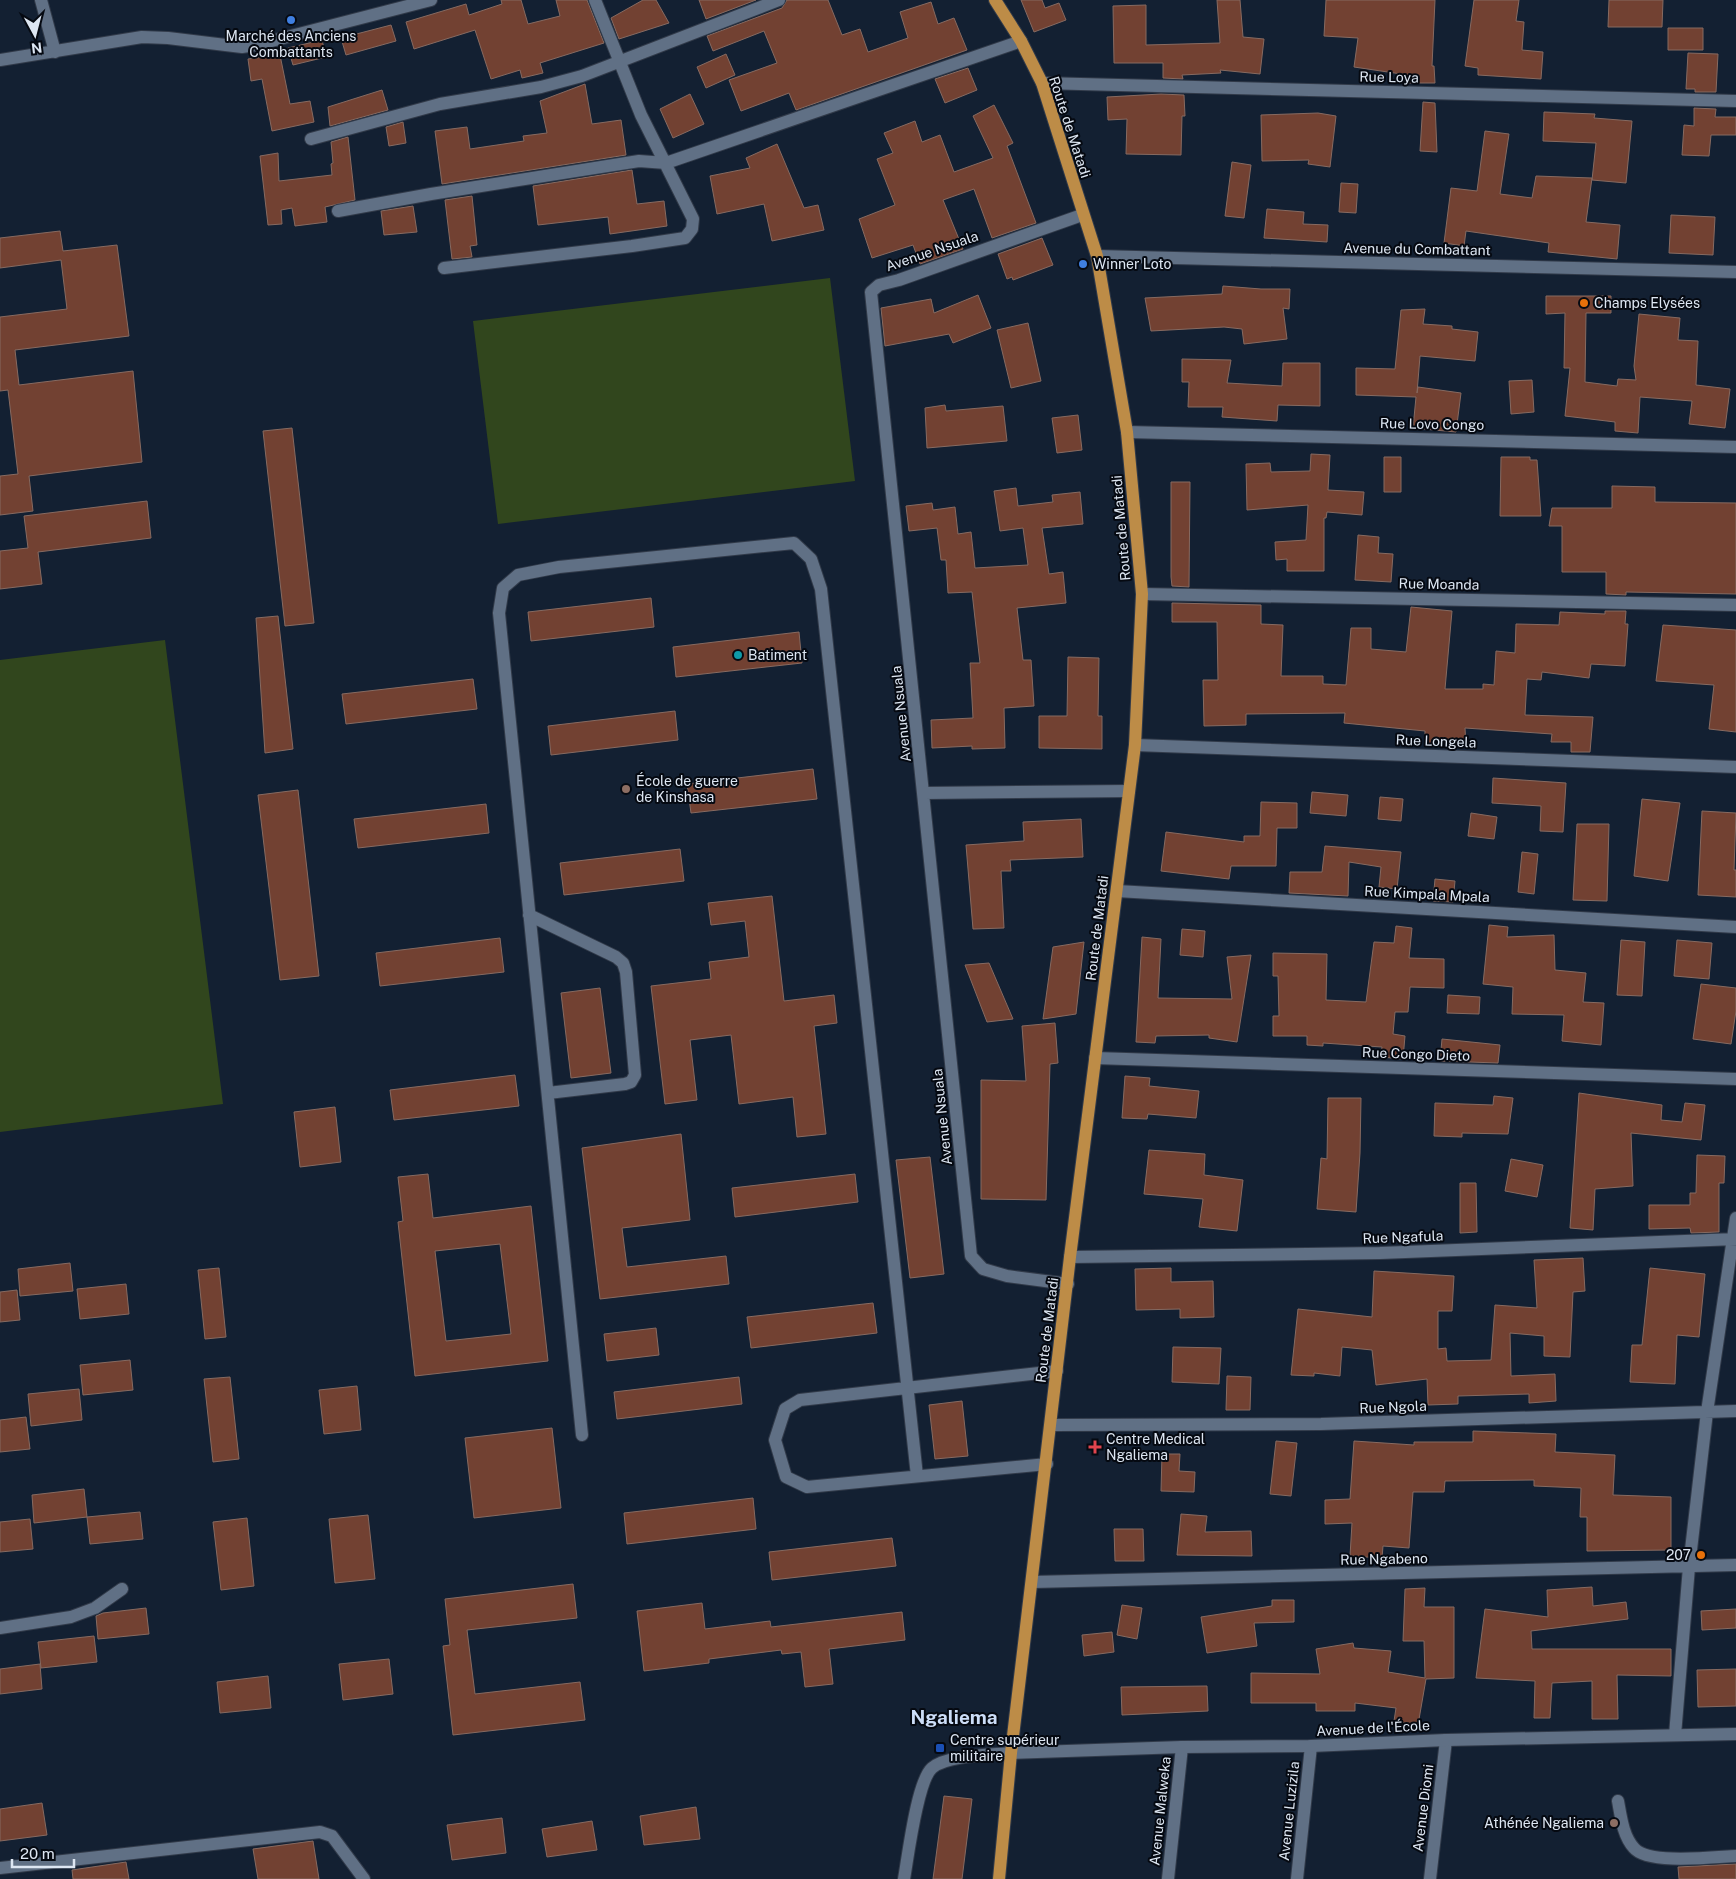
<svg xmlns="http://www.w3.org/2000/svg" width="1736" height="1879" viewBox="0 0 1736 1879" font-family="'Public Sans',sans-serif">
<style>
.green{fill:#31461d}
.building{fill:#724132;stroke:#866a61;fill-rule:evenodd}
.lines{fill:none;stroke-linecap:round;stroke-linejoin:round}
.service-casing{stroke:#313a49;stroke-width:14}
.minor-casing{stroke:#313a49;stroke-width:14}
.tertiary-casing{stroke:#313a49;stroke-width:14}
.secondary-casing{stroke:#313a49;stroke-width:14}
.primary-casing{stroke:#313a49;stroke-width:14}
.service{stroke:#607085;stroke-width:12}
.minor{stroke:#607085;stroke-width:12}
.tertiary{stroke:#607085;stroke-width:12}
.secondary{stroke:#607085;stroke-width:12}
.primary{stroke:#bd8c47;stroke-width:12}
.shop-dot{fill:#3f7fe0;stroke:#050911;stroke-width:2}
.food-dot{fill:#e8710a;stroke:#050911;stroke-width:2}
.culture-dot{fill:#0f9aa8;stroke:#050911;stroke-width:2}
.education-dot{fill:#8d6e63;stroke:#050911;stroke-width:2}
.health-dot{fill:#e0444e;stroke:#050911;stroke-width:2}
.transit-dot{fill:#1a4fb4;stroke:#050911;stroke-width:2}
.labels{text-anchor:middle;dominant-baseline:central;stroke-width:4;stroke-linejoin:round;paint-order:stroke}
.poi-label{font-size:14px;fill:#dde6f2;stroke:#050911;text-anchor:start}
.street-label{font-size:14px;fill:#dde6f2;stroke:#050911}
.district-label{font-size:19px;font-weight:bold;fill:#ccddf7;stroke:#050911}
</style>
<rect width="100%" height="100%" fill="#132032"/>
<!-- green -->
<path class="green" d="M830,278L855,481L498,524L473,321Z
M165,640L223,1104L0,1132V660Z"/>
<!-- building -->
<path class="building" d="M501,0H521L528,24L560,16L556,0H587L604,43L540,63L543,73L522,78L520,70L491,79L475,30L414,49L406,22L466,4L469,15L502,4Z
M643,0H656L669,23L619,39L611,18Z
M699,0H756L706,19Z
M787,0H828L842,35L860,29L868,52L908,38L900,12L931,2L938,24L954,18L967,50L796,110L789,93L741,111L729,80L777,63L764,31L713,51L707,36L782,8Z
M1021,0H1042L1045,8L1059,3L1066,20L1034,32Z
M1217,0H1240L1243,37L1264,39L1260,74L1220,70L1221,73L1182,75L1183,79L1163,78V63H1114L1113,6L1146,5V45L1220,43Z
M1326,0H1435L1432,66H1434L1435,83H1409L1408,75L1354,67L1358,38L1324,36Z
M1474,0H1519L1516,21L1524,22L1522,50L1543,52L1541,79L1478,75V68L1465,66Z
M1609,0H1663L1662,27H1608Z
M391,25L396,41L346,55L341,38Z
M1668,28H1703V50H1668Z
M322,40L326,57L293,65L288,48Z
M1688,53L1718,54L1716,92H1695V89H1686Z
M726,54L735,75L706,88L697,67Z
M280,55L290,104L310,101L314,122L272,131L262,79L251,81L248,59Z
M968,68L977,90L945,103L935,79Z
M585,84L592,124L621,120L626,155L442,184L435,131L467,127L470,149L524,141L523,136L547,133L540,101Z
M382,90L388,110L330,126L328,107Z
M690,94L704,124L673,138L660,109Z
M1161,94L1184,95L1185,116H1182L1181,155L1126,154L1127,119L1108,120L1107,97Z
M1423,102L1435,103L1437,152L1420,151Z
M994,105L1013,143L1007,146L1036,223L992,238L974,189L943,200L963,249L920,264L913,245L872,258L859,219L895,205L877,159L893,153L884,133L915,121L922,142L940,135L954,172L993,158L973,116Z
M1694,108L1716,109L1715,117H1736V135H1711L1709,156L1682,155L1684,125L1694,126Z
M1544,112L1595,114L1594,118L1632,121L1626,183L1592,180L1596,143L1543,141Z
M1318,113L1336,116L1330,167L1308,164L1309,160L1262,161L1261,115Z
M403,122L406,143L389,146L386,127Z
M1485,131L1509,134L1500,194L1532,198L1536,176L1592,178L1586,222L1620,225L1617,259L1548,252L1549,243L1466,231L1464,246L1444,243L1451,188L1477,191Z
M348,137L355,200L325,207L327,222L295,226L292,208L281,210L282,224L268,225L260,156L278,153L279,181L332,175L331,164L333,163L331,142Z
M777,144L804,208L818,205L824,230L772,241L764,204L717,214L710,176L750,168L746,158Z
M1232,162L1251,165L1244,218L1225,216Z
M632,170L637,204L664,201L667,226L610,234L608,217L538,225L533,186Z
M1341,183L1358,184L1356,213L1339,212Z
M472,196L477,245L470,246L472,257L452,259L445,200Z
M413,206L417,232L384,235L381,211Z
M1267,209L1304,212L1303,224L1328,225L1327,242L1264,238Z
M1671,215L1715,217L1713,255L1669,253Z
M60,231L63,251L117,245L129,336L15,350L19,385L133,371L142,462L29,476L33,511L0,515V476L18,474L8,390L0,391V317L67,309L61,260L0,268V238Z
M1042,238L1053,265L1013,280L1012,277L1007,279L998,254Z
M1223,286L1261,289H1290L1289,309L1283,308L1287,339L1244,344L1242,329L1224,327L1151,331L1145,298L1222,294Z
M978,295L991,328L953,343L949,334L885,346L881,308L931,299L934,313Z
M1546,296H1611V313H1586L1585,382L1617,386L1618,379L1636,380L1634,366L1639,314L1680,318L1678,340L1698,341L1696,385L1730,389L1725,428L1689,424L1692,401L1640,397L1638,433L1615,431V422L1565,416L1570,368H1564L1565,313L1546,314Z
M1425,309L1423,324L1452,326V329L1478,332L1475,361L1420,356L1417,393L1418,387L1461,393L1456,432L1413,428L1416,397L1356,395V368L1395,369L1401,310Z
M1028,323L1041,381L1011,388L997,330Z
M1182,359L1231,360L1227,383L1282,386L1283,363H1320V406L1278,405L1277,421L1222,417L1223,407H1188L1189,382H1182Z
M1532,380L1534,412L1511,414L1509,381Z
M945,405L946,411L1003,406L1007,441L927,448L925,408Z
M1078,415L1082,450L1057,453L1052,418Z
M292,428L314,623L285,626L263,431Z
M1311,454L1330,455L1328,490L1364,492L1362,515L1327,512L1326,518H1324V571H1287V559L1276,560L1275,542L1306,540L1308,505L1247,510L1246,464L1270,463L1271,472L1310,471Z
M1384,457H1401V492H1384Z
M1501,457H1530V460H1537L1541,516H1500Z
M1171,482H1190L1189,587L1172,586L1171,577Z
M1612,486L1655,487V502L1736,503V594L1626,592V595L1606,594V572H1562V526H1549L1552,508H1612Z
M1016,488L1018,506L1053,502L1052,495L1080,492L1083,524L1042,528L1049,574L1063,572L1066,603L1017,608L1023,660H1031L1034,706L1004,708L1005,748L972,749V746L932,748L931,720L973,718L970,663H980L972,592L948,593L946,560H941L937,528L909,531L906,506L932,503L933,510L955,507L958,534L971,532L975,568L1028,565L1023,528L1000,531L994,491Z
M147,501L151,538L38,552L42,584L0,589V551L28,548L24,516Z
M1358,535L1379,537L1378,553L1393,554L1391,582L1355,580Z
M651,598L654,627L531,641L528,612Z
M1172,603L1261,605V624L1283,625L1281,676H1323V684L1346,685L1351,628H1371V649L1406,652L1411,607L1452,611L1445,689H1483V684L1494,685L1496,651L1515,653L1516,624L1559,625L1560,612L1605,614V611H1626L1625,624H1628L1625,666L1591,664L1589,678L1542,672L1541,680L1527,679L1525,715L1593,717L1590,752H1571V742H1551L1552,734L1465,728L1466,746H1425V731L1344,723L1345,713L1246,714V725L1204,726L1203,680H1218L1217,622H1172Z
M278,616L293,749L265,753L256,618Z
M1663,625L1736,630V732L1709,729L1714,685L1656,681Z
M799,632L802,663L676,677L673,647Z
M1068,657L1099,658L1098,716H1102V749L1039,748V716H1067Z
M473,679L477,709L346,724L342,694Z
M675,711L678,740L551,755L548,726Z
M813,769L817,799L691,813L687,784Z
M1493,778L1566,783L1563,832L1540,831L1541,806L1492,803Z
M298,790L319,976L280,980L258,795Z
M1312,792L1348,795L1346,816L1310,813Z
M1380,797L1403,799L1401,821L1378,819Z
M1642,799L1680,803L1668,881L1634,876Z
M1261,802L1297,803V828H1277L1276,866H1231L1229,879L1161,871L1166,832L1244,842V836H1260Z
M486,804L489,833L358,848L354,819Z
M1702,811L1736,813L1734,870H1736V897L1698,895Z
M1471,813L1497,817L1494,839L1468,836Z
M1081,819L1083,857L1010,860L1011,871H1001L1004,928L973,929L966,845L1024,841L1023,822Z
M1577,824H1609L1607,901L1573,900Z
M1325,846L1401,852L1397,889L1379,887L1381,867L1349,862L1348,896L1289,893L1290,872H1322Z
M680,849L684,881L564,895L560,863Z
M1522,852L1538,854L1534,894L1518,892Z
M1435,879L1455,881L1453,902L1433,901Z
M772,896L784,1001L834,995L837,1023L814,1026L826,1134L797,1137L793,1097L739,1104L731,1035L690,1040L697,1100L665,1104L651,986L711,979L709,962L749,957L745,921L711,925L708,903Z
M1489,925L1508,927L1507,937L1554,935L1555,970L1586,973L1583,1002L1604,1003L1601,1045L1562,1041L1564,1015L1512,1014L1513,987L1483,984Z
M1396,926L1412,928L1409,958L1444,959V988L1410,987L1408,1012H1395L1393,1034L1405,1036L1403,1059L1381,1057L1382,1047L1323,1043V1046L1307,1045V1036H1273V1016H1279L1278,976H1273V953L1327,954L1326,1000L1366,1002L1374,942L1394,943Z
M1182,929L1205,931L1203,957L1180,955Z
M1142,937L1161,939L1158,998L1232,999L1227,957L1251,955L1237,1042L1209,1038V1035L1156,1036L1155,1043L1136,1042Z
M500,938L504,972L380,986L376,953Z
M1621,940L1645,942L1642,996L1617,995Z
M1677,940L1712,943L1709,979L1674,976Z
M1084,942L1076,1014L1043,1019L1053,947Z
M989,963L1013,1019L987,1022L965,965Z
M1701,984L1736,988V1011L1731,1044L1693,1039Z
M600,988L611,1073L571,1078L561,993Z
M1448,995L1480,997L1479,1014L1447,1013Z
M1055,1023L1058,1063L1050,1064L1046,1200L981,1199V1080L1026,1081L1022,1026Z
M1442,1039L1500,1045L1498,1063L1440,1061Z
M515,1075L519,1106L394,1120L390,1090Z
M1125,1076L1150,1078L1149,1086L1199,1091L1196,1118L1148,1114L1147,1119L1122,1118Z
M1579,1093L1662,1105L1661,1120L1682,1122L1685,1103L1705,1105L1701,1140L1631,1133L1633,1186L1595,1189L1593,1230L1570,1228Z
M1494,1096L1513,1098L1508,1134L1462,1133V1137L1434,1136L1435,1103L1493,1105Z
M1328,1098H1361L1360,1153L1356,1212L1317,1209L1321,1158L1327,1159Z
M335,1107L341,1162L300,1167L294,1112Z
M681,1134L690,1220L622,1228L627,1267L726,1256L729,1284L600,1299L582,1148Z
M1149,1150L1205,1154L1204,1175L1243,1180L1237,1231L1199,1227L1203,1199L1144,1194Z
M1697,1155L1725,1156L1724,1183H1719V1232L1691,1233L1690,1228L1649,1229V1205H1690V1193H1696Z
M930,1157L944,1274L910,1278L896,1160Z
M1511,1159L1543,1165L1537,1197L1505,1191Z
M428,1174L433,1218L531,1206L548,1361L415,1376L398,1222L403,1221L398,1177ZM500,1244L511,1334L446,1341L435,1251Z
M855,1174L858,1202L735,1217L732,1188Z
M1460,1183H1476L1477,1232L1460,1233Z
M1583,1258L1585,1291L1573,1292L1570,1357L1544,1356V1336L1510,1333L1511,1376L1555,1374L1556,1401L1529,1403V1394L1458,1396V1404L1428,1405L1427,1379L1376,1385L1372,1350L1342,1347L1340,1376L1314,1373V1376L1291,1375L1298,1309L1372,1317L1374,1271L1454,1276L1452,1311H1438V1349L1446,1348L1447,1361L1491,1360L1495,1305L1537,1308L1534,1260Z
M70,1263L73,1291L20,1296L18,1269Z
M219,1268L226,1337L205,1339L198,1270Z
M1171,1268V1282L1213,1281L1214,1317L1180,1318V1309L1136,1310L1135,1269Z
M1650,1268L1705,1274L1699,1337L1677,1335L1675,1384L1630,1382L1632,1345H1642Z
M126,1284L129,1314L80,1319L77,1289Z
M17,1290L20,1320L0,1322V1292Z
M873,1303L877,1333L751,1348L747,1317Z
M656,1328L659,1355L607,1361L604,1334Z
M1173,1347L1221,1348L1219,1384L1172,1382Z
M130,1360L133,1390L83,1395L80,1365Z
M1227,1376L1251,1377L1250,1410H1226Z
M230,1377L239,1459L213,1462L204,1379Z
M739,1377L742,1404L617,1419L614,1392Z
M357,1386L361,1430L324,1434L319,1390Z
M79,1389L82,1420L31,1426L28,1394Z
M962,1401L968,1456L935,1459L929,1405Z
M26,1417L30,1449L0,1452V1420Z
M552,1428L561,1508L474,1518L465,1438Z
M1473,1431L1556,1434L1555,1452L1615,1455L1613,1495L1671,1497V1550L1587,1551V1517H1580L1581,1488L1534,1486V1480L1445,1481L1444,1492H1413L1409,1548L1383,1546L1382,1558L1350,1556L1352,1523L1325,1524V1500L1350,1499L1354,1441L1414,1445V1442H1473Z
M1276,1441L1297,1443L1291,1496L1270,1494Z
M1162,1454H1180L1179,1471L1195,1472L1194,1492L1161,1491Z
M84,1489L87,1517L34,1523L32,1495Z
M753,1498L756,1529L627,1544L624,1513Z
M140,1512L143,1539L90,1544L87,1517Z
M1181,1514L1207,1516L1205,1532L1251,1531L1252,1556L1177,1555Z
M368,1515L375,1579L335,1583L329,1519Z
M247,1518L254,1586L221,1590L213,1522Z
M30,1519L33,1549L0,1552V1522Z
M1114,1529H1143L1144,1561H1115Z
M892,1538L896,1566L772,1580L769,1552Z
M573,1584L577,1618L467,1630L475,1694L580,1682L585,1720L453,1735L443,1646L450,1645L445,1599Z
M1592,1587L1593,1606L1626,1602L1628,1619L1531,1631L1532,1649H1671V1676L1617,1675L1618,1719H1592V1681L1552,1683L1550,1718H1534L1535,1681L1476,1678L1485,1609L1548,1617L1547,1590Z
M1425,1588L1424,1607H1454V1678L1426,1679L1418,1725L1394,1721L1396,1708L1355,1703V1711H1316V1703H1251V1673L1320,1674L1316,1649L1353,1643L1354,1648L1391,1651L1388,1672L1425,1678L1424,1641H1403L1405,1589Z
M1272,1600H1294V1622L1254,1623L1257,1646L1207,1653L1201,1617L1272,1606Z
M702,1603L705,1629L770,1621L771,1627L902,1612L905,1640L829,1649L833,1684L805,1687L801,1652L782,1654L781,1650L709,1659V1663L644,1671L637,1611Z
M1122,1605L1142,1608L1137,1639L1117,1635Z
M146,1608L149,1634L98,1639L96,1616L103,1613Z
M1736,1609V1628L1702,1630L1701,1611Z
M1112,1632L1114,1652L1084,1656L1082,1635Z
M94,1636L97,1662L41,1668L38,1642Z
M389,1659L393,1694L343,1700L339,1664Z
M40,1664L42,1689L0,1694V1669Z
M1736,1669V1706L1698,1707L1697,1670Z
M268,1676L271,1708L220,1713L217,1682Z
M1207,1686L1208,1711L1122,1715L1121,1687Z
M944,1796L972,1799L962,1879H933Z
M42,1803L47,1835L0,1841V1809Z
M696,1807L700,1839L644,1845L640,1816Z
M502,1818L506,1853L452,1860L447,1825Z
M592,1821L597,1850L547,1857L542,1829Z
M313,1841L319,1879H258L253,1849Z
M126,1862L129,1879H73L72,1870Z
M1736,1864V1879H1679L1678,1867Z"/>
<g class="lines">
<defs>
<path id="service" d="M529,915L616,957L623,963L626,972L635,1075L631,1082L625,1084L548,1093
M582,1435L499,613L503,588L518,575L559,567L794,543L811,559L821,589L917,1476
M1047,1464L807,1487L786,1477L775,1440L785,1409L800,1400L1057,1371
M1618,1801C1621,1817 1623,1836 1634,1848C1648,1865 1714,1857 1736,1856
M904,1879C908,1857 917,1781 932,1768C947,1755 992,1755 1011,1753"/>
<path id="minor" d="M41,0L55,52
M0,60L142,37L168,38L242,47L256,45L431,0
M1042,83L1736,101
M311,139L440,104L541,87L582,76L779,0
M338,211L431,194L639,161L666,163L1021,41
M444,268L632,246L685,238L692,229L693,219L641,115L595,0
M1127,432L1736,447
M1142,594L1736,605
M1135,745L1736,767
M924,793L1129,791
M1117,891L1736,927
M1095,1058L1736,1079
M1070,1257L1380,1253L1736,1239
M1068,1284L1007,1276L983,1269L971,1256L871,292L879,285L899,280L1082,215
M1052,1425L1321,1424L1736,1411
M1032,1582L1736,1565
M0,1628L71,1617L95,1608L122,1589
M1675,1735L1689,1567L1707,1412L1736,1218
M0,1868L320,1832L332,1836L364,1879
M1168,1879L1182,1747
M1297,1879L1311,1746
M1430,1879L1446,1740"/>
<path id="tertiary" d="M1097,256L1736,272"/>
<path id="secondary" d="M1011,1753L1182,1747L1311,1746L1446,1740L1736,1734"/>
<path id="primary" d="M995,0L1021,41L1042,83L1097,256L1127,432L1142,594L1135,745L1070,1257L1011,1753L999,1879"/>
</defs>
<!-- service casing -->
<use href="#service" class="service-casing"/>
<!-- minor casing -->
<use href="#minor" class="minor-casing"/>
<!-- tertiary casing -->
<use href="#tertiary" class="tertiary-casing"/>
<!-- secondary casing -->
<use href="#secondary" class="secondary-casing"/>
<!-- primary casing -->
<use href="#primary" class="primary-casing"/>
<!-- service -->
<use href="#service" class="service"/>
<!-- minor -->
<use href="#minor" class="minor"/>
<!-- tertiary -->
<use href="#tertiary" class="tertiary"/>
<!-- secondary -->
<use href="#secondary" class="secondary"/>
<!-- primary -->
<use href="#primary" class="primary"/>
</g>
<!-- markers -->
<g class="shop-dot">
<circle cx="291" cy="20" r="5"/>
<circle cx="1083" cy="264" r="5"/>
</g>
<g class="food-dot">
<circle cx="1584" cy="303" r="5"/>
<circle cx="1701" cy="1555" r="5"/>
</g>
<circle class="culture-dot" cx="738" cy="655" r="5"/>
<g class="education-dot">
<circle cx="626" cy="789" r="5"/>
<circle cx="1614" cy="1823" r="5"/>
</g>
<path class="health-dot" d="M1092.5 1439.5h5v5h5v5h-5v5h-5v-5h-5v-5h5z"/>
<rect class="transit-dot" x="935" y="1743" width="10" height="10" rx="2.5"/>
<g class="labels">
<!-- poi labels -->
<g class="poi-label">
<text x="291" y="36" text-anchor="middle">Marché des Anciens<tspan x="291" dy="16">Combattants</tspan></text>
<text x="1093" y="264">Winner Loto</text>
<text x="1594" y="303">Champs Elysées</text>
<text x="748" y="655">Batiment</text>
<text x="636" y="781">École de guerre<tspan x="636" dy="16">de Kinshasa</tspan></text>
<text x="1106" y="1439">Centre Medical<tspan x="1106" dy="16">Ngaliema</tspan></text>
<text x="1691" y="1555" text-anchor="end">207</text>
<text x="950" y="1740">Centre supérieur<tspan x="950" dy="16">militaire</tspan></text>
<text x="1604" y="1823" text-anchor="end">Athénée Ngaliema</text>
</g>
<!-- street labels -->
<g class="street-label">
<text transform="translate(1389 77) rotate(1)">Rue Loya</text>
<text transform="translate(1070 127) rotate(72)">Route de Matadi</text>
<text transform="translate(1417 249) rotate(1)">Avenue du Combattant</text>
<text transform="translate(932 251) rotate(-19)">Avenue Nsuala</text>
<text transform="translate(1432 424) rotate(1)">Rue Lovo Congo</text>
<text transform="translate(1121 528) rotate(-95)">Route de Matadi</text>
<text transform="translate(1439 584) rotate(1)">Rue Moanda</text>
<text transform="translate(901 714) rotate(-96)">Avenue Nsuala</text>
<text transform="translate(1436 741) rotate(2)">Rue Longela</text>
<text transform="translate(1427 894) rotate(3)">Rue Kimpala Mpala</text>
<text transform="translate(1097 928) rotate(-83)">Route de Matadi</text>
<text transform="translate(1416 1054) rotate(2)">Rue Congo Dieto</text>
<text transform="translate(942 1117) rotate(-96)">Avenue Nsuala</text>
<text transform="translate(1403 1237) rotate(-2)">Rue Ngafula</text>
<text transform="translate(1047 1330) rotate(-83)">Route de Matadi</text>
<text transform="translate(1393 1407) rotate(-2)">Rue Ngola</text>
<text transform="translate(1384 1559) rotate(-1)">Rue Ngabeno</text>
<text transform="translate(1373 1728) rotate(-3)">Avenue de l'École</text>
<text transform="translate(1423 1808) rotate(-83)">Avenue Diomi</text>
<text transform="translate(1160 1811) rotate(-84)">Avenue Malweka</text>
<text transform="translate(1289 1811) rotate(-84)">Avenue Luzizila</text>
</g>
<!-- district labels -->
<g class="district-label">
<text x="954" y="1717">Ngaliema</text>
</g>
</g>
<!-- north arrow -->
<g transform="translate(35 35) rotate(173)" stroke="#050911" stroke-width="4" paint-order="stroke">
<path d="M0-4L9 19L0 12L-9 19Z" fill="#dde6f2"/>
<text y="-8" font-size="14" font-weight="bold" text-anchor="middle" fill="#dde6f2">N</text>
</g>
<!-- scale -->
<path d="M12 1859v8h62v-8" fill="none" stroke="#dde6f2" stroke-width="2.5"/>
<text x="20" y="1859" font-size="15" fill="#dde6f2" stroke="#050911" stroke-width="4" paint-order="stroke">20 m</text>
</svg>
